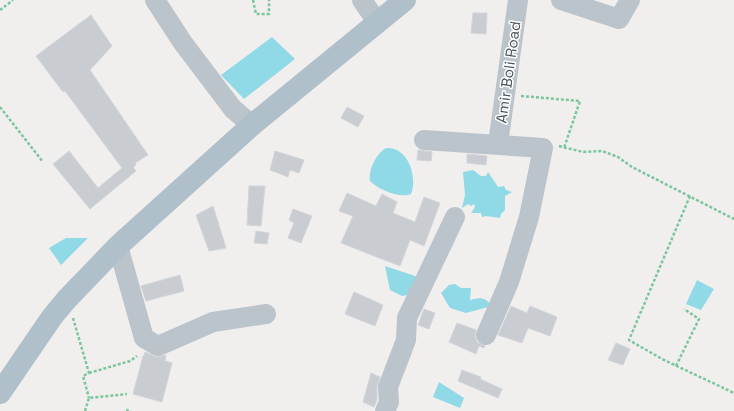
<svg xmlns="http://www.w3.org/2000/svg" width="734" height="411" viewBox="0 0 734 411" font-family="'Space Grotesk',sans-serif">
<style>
.water{fill:#8fdae6}
.building{fill:#c9ccd1;stroke:#d3d5d9}
.lines{fill:none;stroke-linecap:round;stroke-linejoin:round}
.path{stroke:#7ac79c;stroke-width:2.5;stroke-dasharray:3 2;stroke-linecap:butt}
.minor{stroke:#bbc4ca;stroke-width:20}
.major{stroke:#b0c0cb;stroke-width:22}
.labels{text-anchor:middle;dominant-baseline:central;stroke-width:3;stroke-linejoin:round;paint-order:stroke}
.street-label{font-size:15px;fill:#48535a;stroke:#fff}
</style>
<rect width="100%" height="100%" fill="#f1eeee"/>
<!-- water -->
<path class="water" d="M272,37L295,59L244,99L221,75Z
M386,148C408,146 418,177 411,194C399,199 378,189 370,181C368,170 376,154 386,148Z
M473,170L481,176H486L488,172L498,187L504,186L506,190L512,192L505,196V210L501,214L500,218L486,216L482,217L481,213H471L475,207L474,204L471,206L468,204L462,208L465,195L463,172Z
M66,238H88L61,265L49,248Z
M385,266L418,277L408,295L402,296L390,290Z
M697,280L714,289L701,310L686,304Z
M455,284L461,288H471L470,300C481,297 485,297 492,306L466,313L450,308L441,293L449,285Z
M439,382L464,398L460,408L433,397Z"/>
<!-- building -->
<path class="building" d="M473,13H487L486,34L471,33Z
M91,15L112,46L90,70L148,155L135,163L136,165L133,167L136,171L90,209L53,164L69,151L98,188L122,168L65,91L63,92L36,56Z
M347,107L364,116L358,127L341,118Z
M418,150L432,152L431,161L417,160Z
M275,151L304,160L299,173L290,170L288,177L270,170Z
M467,154L487,156L486,165L467,163Z
M249,186H265L261,226L247,225Z
M347,193L376,206L382,194L397,202L393,213L415,222L424,197L440,203L424,246L410,240L400,266L341,243L353,216L339,211Z
M213,206L226,248L209,251L196,215Z
M293,209L312,216L301,243L288,238L294,223L289,220Z
M256,231L269,233L267,244L254,243Z
M180,275L184,291L146,301L141,286Z
M354,292L383,305L375,326L345,314Z
M511,306L527,313L530,306L557,317L550,336L528,328L522,343L498,335Z
M424,309L435,313L429,329L418,325Z
M457,323L476,330L475,336L477,342L485,346L484,348L479,346L476,354L449,342Z
M616,343L630,349L623,365L608,360Z
M145,352L157,357L166,355L165,361L172,363L162,402L133,394L143,356H144Z
M462,370L481,377L480,379L502,389L498,398L458,381Z
M371,373L380,377L377,387V400L374,407L363,402Z"/>
<g class="lines">
<!-- path -->
<path class="path" d="M253,0L256,14H269V0
M0,10L13,0
M521,96L580,101L564,148
M0,107L43,162
M559,146L583,152L602,151L618,157L632,167L734,219
M690,196L629,340L662,359L734,393
M73,318L89,373L83,376L89,398
M676,366L699,319L684,309
M89,373L130,361L137,356
M85,411L89,398L127,394
M127,411L128,409"/>
<!-- minor -->
<path class="minor" d="M155,0L183,43L233,109L252,125
M362,0L377,22
M561,0L619,19L630,0
M424,140L543,148L529,217L509,282L486,335
M498,144L518,0
M118,246L144,338L158,346L213,322L266,314
M385,411L389,402L388,387L406,340L407,318L455,217"/>
<!-- major -->
<path class="major" d="M0,393L52,317L67,299L118,246L252,125L405,0"/>
</g>
<g class="labels">
<!-- street labels -->
<g class="street-label">
<text transform="translate(508 72) rotate(-82)">Amir Boli Road</text>
</g>
</g>
</svg>
